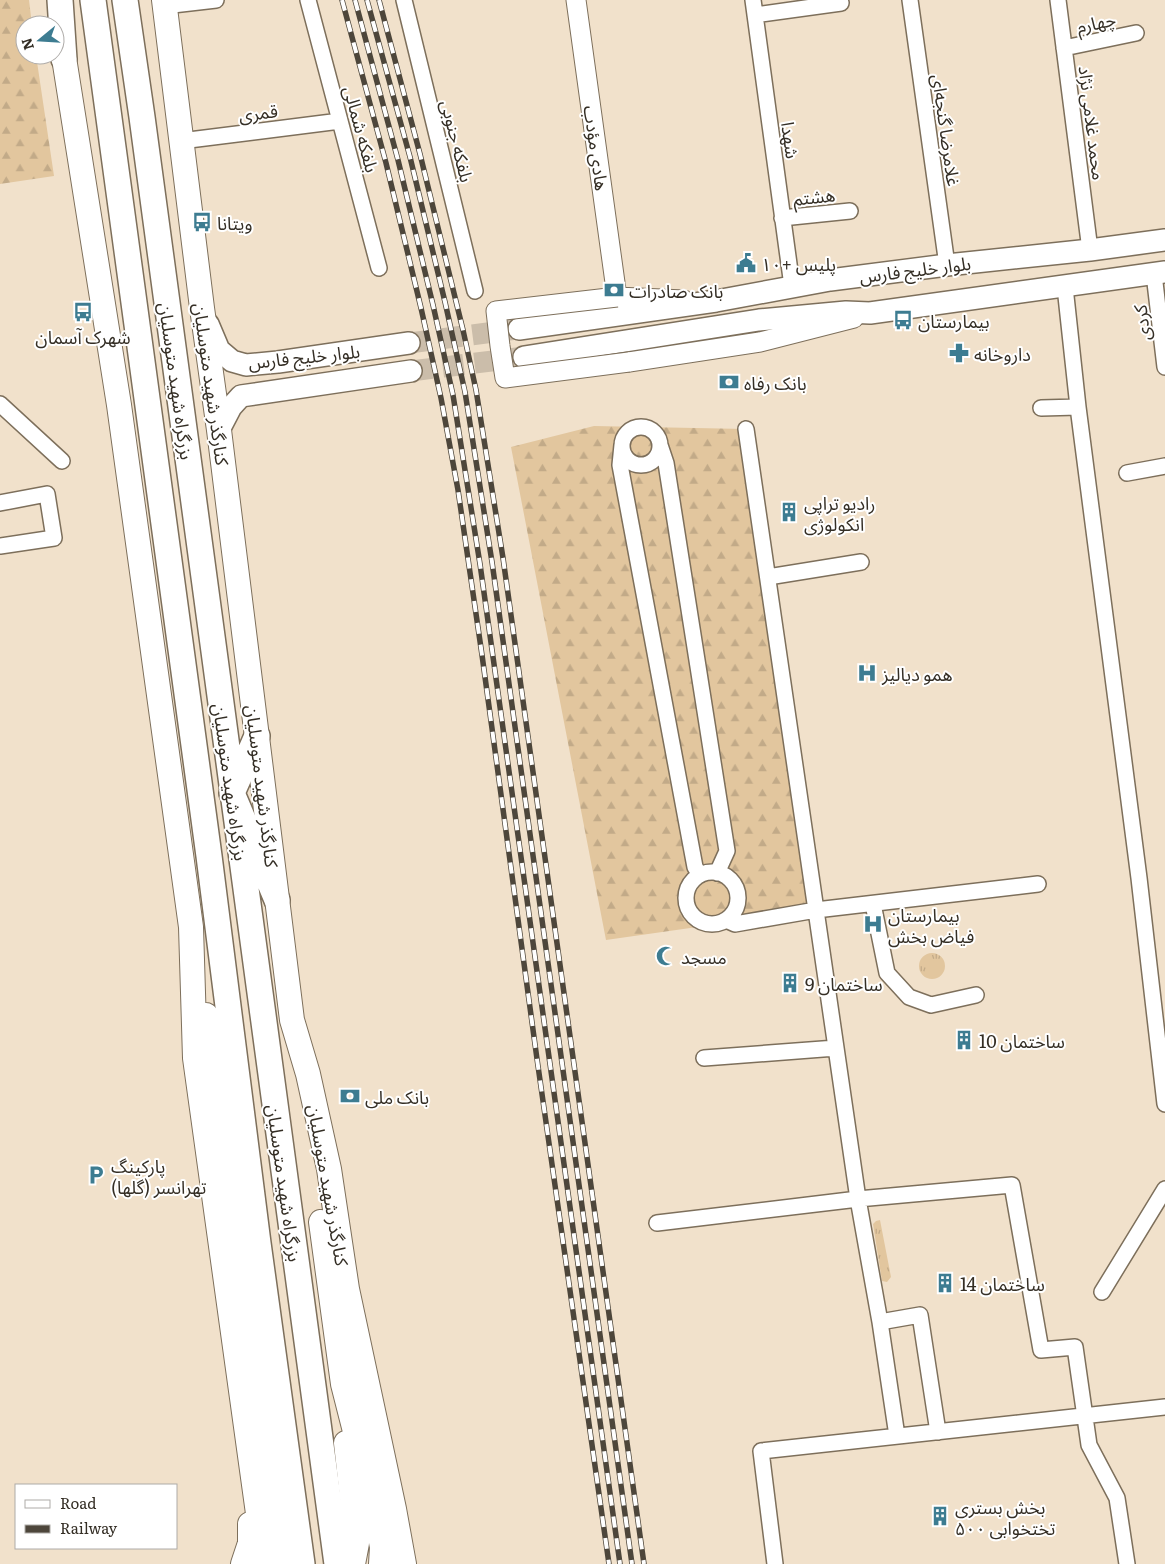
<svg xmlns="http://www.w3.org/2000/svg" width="1165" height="1564" viewBox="0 0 1165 1564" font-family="Literata,'Noto Sans Arabic',serif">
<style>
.grass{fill:url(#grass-tufts)}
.forest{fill:url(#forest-firs)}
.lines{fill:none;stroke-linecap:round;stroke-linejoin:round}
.secondary-tunnel{stroke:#cbbdaa;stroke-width:21;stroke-dasharray:21 11;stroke-linecap:butt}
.minor-casing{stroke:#7d6f5b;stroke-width:18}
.tertiary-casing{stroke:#7d6f5b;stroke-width:21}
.secondary-casing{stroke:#7d6f5b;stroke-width:24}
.primary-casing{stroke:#7d6f5b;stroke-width:26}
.trunk-casing{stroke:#7d6f5b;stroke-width:28}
.minor{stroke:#fff;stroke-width:15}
.tertiary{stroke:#fff;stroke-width:19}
.secondary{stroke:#fff;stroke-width:21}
.primary{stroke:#fff;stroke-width:24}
.trunk{stroke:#fff;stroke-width:25}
.rail-casing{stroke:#4d463b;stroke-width:5.5}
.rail{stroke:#fff;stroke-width:4;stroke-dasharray:11;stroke-linecap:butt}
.tertiary-bridge-casing{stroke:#7d6f5b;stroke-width:21;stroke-linecap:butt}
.tertiary-bridge{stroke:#fff;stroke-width:19}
.labels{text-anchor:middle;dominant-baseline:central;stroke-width:4;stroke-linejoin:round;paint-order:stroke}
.street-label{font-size:18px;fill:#342e25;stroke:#fff}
.poi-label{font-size:18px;fill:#342e25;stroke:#fff;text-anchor:start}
</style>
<defs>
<pattern id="grass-tufts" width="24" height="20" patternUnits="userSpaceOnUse" patternTransform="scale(1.25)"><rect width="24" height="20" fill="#e2c69e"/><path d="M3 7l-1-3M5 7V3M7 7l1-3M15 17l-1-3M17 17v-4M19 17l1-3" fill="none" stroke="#c2aa88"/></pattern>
<pattern id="forest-firs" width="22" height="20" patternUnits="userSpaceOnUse" patternTransform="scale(1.25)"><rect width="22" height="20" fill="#e2c69e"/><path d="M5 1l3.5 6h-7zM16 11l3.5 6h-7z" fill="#c2aa88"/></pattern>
</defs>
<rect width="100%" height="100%" fill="#f1e1cb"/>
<!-- grass -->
<path class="grass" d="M919 966a13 13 0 1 1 26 0a13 13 0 1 1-26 0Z
M880,1220L891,1277L887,1282L882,1281L873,1224L876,1221Z"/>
<!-- forest -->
<path class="forest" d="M0,0H29L32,25H25V55H36L54,176L0,184Z
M594,426L746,429L816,910L606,940L511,447Z"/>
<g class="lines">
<!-- secondary-tunnel -->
<path class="secondary-tunnel" d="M409,343L518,329
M411,371L524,357"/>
<defs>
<path id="minor" d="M308,0L379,268
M404,0L475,291
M753,0L792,286
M910,0L947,265
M1058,0L1090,250
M164,6L216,0
M755,15L841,3
M1064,48L1136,33
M181,141L340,121
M782,218L850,211
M1154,274L1165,367
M1065,287L1078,407L1139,878L1165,1104
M0,404L62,461
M1041,408L1078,407
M622 446a19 19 0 1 1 38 0a19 19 0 1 1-38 0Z
M746,429L858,1199L880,1322L897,1436
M622,445L620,465L695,867L700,875
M660,445L666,463L727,851L717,873
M1127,473L1165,466
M0,503L47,494L54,538L0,546
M768,577L861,562
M686 898a26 26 0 1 1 52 0a26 26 0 1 1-52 0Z
M873,904L887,973L909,997L931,1005L976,995
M726,920L735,924L816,910L1038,884
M704,1058L836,1048
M657,1223L858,1199L1012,1185L1041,1350L1075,1347L1089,1445L1117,1498L1127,1564
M1102,1292L1165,1189
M880,1322L920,1315L938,1432
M775,1564L761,1451L1165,1407"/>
<path id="tertiary" d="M576,0L617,297L684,300
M629,362L760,342L854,318"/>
<path id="secondary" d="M208,324L219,350L232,361L246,365L278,362L409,343
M519,329L716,301L830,280L947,265L1090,250L1165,240
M524,357L759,320L846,312L870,313L1165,272
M219,430L231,407L241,396L411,371"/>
<path id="primary" d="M164,0L202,308L219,430L292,1020L308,1074L329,1169L347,1289L394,1509L404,1564
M61,39L119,405L191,927L195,1058L265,1564
M206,1015L215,1065L278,1525L283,1557L286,1564
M321,1222L343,1384L375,1510L382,1547L381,1564
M346,1443L357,1543L353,1564
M243,1564L250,1543V1524"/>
<path id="trunk" d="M60,0L64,59
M93,0L209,856L258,1243L302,1564
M125,0L142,117L337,1564
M257,736L232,793L277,900"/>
</defs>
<!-- minor casing -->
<use href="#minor" class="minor-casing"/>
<!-- tertiary casing -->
<use href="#tertiary" class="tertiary-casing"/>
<!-- secondary casing -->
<use href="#secondary" class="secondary-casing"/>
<!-- primary casing -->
<use href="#primary" class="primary-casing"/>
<!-- trunk casing -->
<use href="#trunk" class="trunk-casing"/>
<!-- minor -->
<use href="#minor" class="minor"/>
<!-- tertiary -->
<use href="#tertiary" class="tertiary"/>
<!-- secondary -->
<use href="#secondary" class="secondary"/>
<!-- primary -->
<use href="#primary" class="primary"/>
<!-- trunk -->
<use href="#trunk" class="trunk"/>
<defs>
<path id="rail" d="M342,0L386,163L421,308L441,398L458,490L482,655L537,1059L609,1564
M355,0L398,160L433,305L453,395L480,564L620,1564
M367,0L410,157L445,302L465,392L492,562L632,1564
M379,0L420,154L463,330L476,390L503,558L644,1564"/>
</defs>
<!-- rail casing -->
<use href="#rail" class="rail-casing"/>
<!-- rail -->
<use href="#rail" class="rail"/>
<defs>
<path id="tertiary-bridge" d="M617,297L496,311L500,346L505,378L629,362"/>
</defs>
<!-- tertiary-bridge casing -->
<use href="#tertiary-bridge" class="tertiary-bridge-casing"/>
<!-- tertiary-bridge -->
<use href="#tertiary-bridge" class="tertiary-bridge"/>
</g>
<!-- icons -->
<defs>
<symbol id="bus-bare" viewBox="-9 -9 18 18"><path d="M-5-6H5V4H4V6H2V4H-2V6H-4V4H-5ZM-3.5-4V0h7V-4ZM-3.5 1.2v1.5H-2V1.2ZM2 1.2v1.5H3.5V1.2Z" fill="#3d7c91" stroke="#fff" stroke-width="2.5" paint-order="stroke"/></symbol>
<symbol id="civic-bare" viewBox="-9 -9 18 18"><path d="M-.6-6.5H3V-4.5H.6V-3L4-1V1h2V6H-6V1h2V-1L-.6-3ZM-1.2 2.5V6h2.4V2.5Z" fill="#3d7c91" stroke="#fff" stroke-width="2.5" paint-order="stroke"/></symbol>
<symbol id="bank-bare" viewBox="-9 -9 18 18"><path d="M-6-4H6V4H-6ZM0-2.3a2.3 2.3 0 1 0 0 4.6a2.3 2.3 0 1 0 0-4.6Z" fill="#3d7c91" stroke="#fff" stroke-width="2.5" paint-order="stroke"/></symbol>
<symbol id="pharmacy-bare" viewBox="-9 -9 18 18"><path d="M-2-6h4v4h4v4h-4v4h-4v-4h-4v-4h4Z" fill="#3d7c91" stroke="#fff" stroke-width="2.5" paint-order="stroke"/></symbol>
<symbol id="building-bare" viewBox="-9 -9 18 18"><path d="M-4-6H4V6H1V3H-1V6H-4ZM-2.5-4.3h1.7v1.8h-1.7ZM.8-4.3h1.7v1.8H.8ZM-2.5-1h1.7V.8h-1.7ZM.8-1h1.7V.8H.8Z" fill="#3d7c91" stroke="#fff" stroke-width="2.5" paint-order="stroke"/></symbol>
<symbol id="hospital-bare" viewBox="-9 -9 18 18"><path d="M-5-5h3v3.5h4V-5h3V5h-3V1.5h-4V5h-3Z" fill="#3d7c91" stroke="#fff" stroke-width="2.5" paint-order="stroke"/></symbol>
<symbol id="mosque-bare" viewBox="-9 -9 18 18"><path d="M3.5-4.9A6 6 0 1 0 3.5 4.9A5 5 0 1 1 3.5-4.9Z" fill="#3d7c91" stroke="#fff" stroke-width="2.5" paint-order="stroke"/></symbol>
<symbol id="parking-bare" viewBox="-9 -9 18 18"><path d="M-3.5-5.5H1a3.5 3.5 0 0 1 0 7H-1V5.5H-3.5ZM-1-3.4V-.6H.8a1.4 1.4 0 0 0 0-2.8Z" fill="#3d7c91" stroke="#fff" stroke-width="2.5" paint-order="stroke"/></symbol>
</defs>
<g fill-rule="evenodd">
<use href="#bus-bare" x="188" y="208" width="28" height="28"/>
<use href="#civic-bare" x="732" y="249" width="28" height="28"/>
<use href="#bank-bare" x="600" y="276" width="28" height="28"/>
<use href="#bus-bare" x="69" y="298" width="28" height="28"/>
<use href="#bus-bare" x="889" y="306" width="28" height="28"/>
<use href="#pharmacy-bare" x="945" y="339" width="28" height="28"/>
<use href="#bank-bare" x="715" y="368" width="28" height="28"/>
<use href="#building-bare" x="775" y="498" width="28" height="28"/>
<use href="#hospital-bare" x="853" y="659" width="28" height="28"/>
<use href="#hospital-bare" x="859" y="910" width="28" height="28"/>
<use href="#mosque-bare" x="652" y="942" width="28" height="28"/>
<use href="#building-bare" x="776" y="969" width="28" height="28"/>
<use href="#building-bare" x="950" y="1026" width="28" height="28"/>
<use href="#bank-bare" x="336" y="1082" width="28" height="28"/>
<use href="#parking-bare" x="82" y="1161" width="28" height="28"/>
<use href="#building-bare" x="931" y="1269" width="28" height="28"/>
<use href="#building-bare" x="926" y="1502" width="28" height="28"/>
</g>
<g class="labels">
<!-- street labels -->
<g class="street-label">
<text transform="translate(1096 22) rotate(-12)">چهارم</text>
<text transform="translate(258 112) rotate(-7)">قمری</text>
<text transform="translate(1093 123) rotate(83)">محمد غلامی نژاد</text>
<text transform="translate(362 129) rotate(75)">بلفکه شمالی</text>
<text transform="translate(947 130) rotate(82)">غلامرضا گنجه‌ای</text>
<text transform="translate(791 140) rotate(82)">شهدا</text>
<text transform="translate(458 141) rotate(76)">بلفکه جنوبی</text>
<text transform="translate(597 148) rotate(82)">هادی مؤدب</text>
<text transform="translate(814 196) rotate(-6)">هشتم</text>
<text transform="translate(915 269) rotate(-7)">بلوار خلیج فارس</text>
<text transform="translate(1141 323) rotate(-97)">کردی</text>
<text transform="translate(304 356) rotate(-6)">بلوار خلیج فارس</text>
<text transform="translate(177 381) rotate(82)">بزرگراه شهید متوسلیان</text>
<text transform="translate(212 384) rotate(82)">کنارگذر شهید متوسلیان</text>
<text transform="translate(231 782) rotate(82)">بزرگراه شهید متوسلیان</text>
<text transform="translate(263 786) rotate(83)">کنارگذر شهید متوسلیان</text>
<text transform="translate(285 1183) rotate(82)">بزرگراه شهید متوسلیان</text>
<text transform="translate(329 1185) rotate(80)">کنارگذر شهید متوسلیان</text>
</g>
<!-- poi labels -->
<g class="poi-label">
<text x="217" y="222">ویتانا</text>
<text x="761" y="263">پلیس +۱۰</text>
<text x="629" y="290">بانک صادرات</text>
<text x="918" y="320">بیمارستان</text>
<text x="83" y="336" text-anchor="middle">شهرک آسمان</text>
<text x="974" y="353">داروخانه</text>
<text x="744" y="382">بانک رفاه</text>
<text x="804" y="502">رادیو تراپی<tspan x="804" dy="21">انکولوژی</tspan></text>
<text x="882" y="673">همو دیالیز</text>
<text x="888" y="914">بیمارستان<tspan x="888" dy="21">فیاض بخش</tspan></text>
<text x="681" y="956">مسجد</text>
<text x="805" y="983">ساختمان 9</text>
<text x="979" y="1040">ساختمان 10</text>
<text x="365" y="1096">بانک ملی</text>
<text x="111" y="1165">پارکینگ<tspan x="111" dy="21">تهرانسر (گلها)</tspan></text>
<text x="960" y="1283">ساختمان 14</text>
<text x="955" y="1506">بخش بستری<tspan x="955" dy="21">۵۰۰ تختخوابی</tspan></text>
</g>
</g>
<!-- legend -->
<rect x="15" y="1484" width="162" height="65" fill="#ffffff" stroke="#aeaba8"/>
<rect x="25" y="1500" width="25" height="8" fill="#ffffff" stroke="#aeaba8"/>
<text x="60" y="1509" font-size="15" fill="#342e25">Road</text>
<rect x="25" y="1525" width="25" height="8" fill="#4d463b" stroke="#aeaba8"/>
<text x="60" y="1534" font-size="15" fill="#342e25">Railway</text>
<!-- north arrow -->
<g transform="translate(40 40) rotate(252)"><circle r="24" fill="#ffffff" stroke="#aeaba8"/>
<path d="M0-4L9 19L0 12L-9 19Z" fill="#3d7c91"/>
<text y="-8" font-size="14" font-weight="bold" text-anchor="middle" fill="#342e25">N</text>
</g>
</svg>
